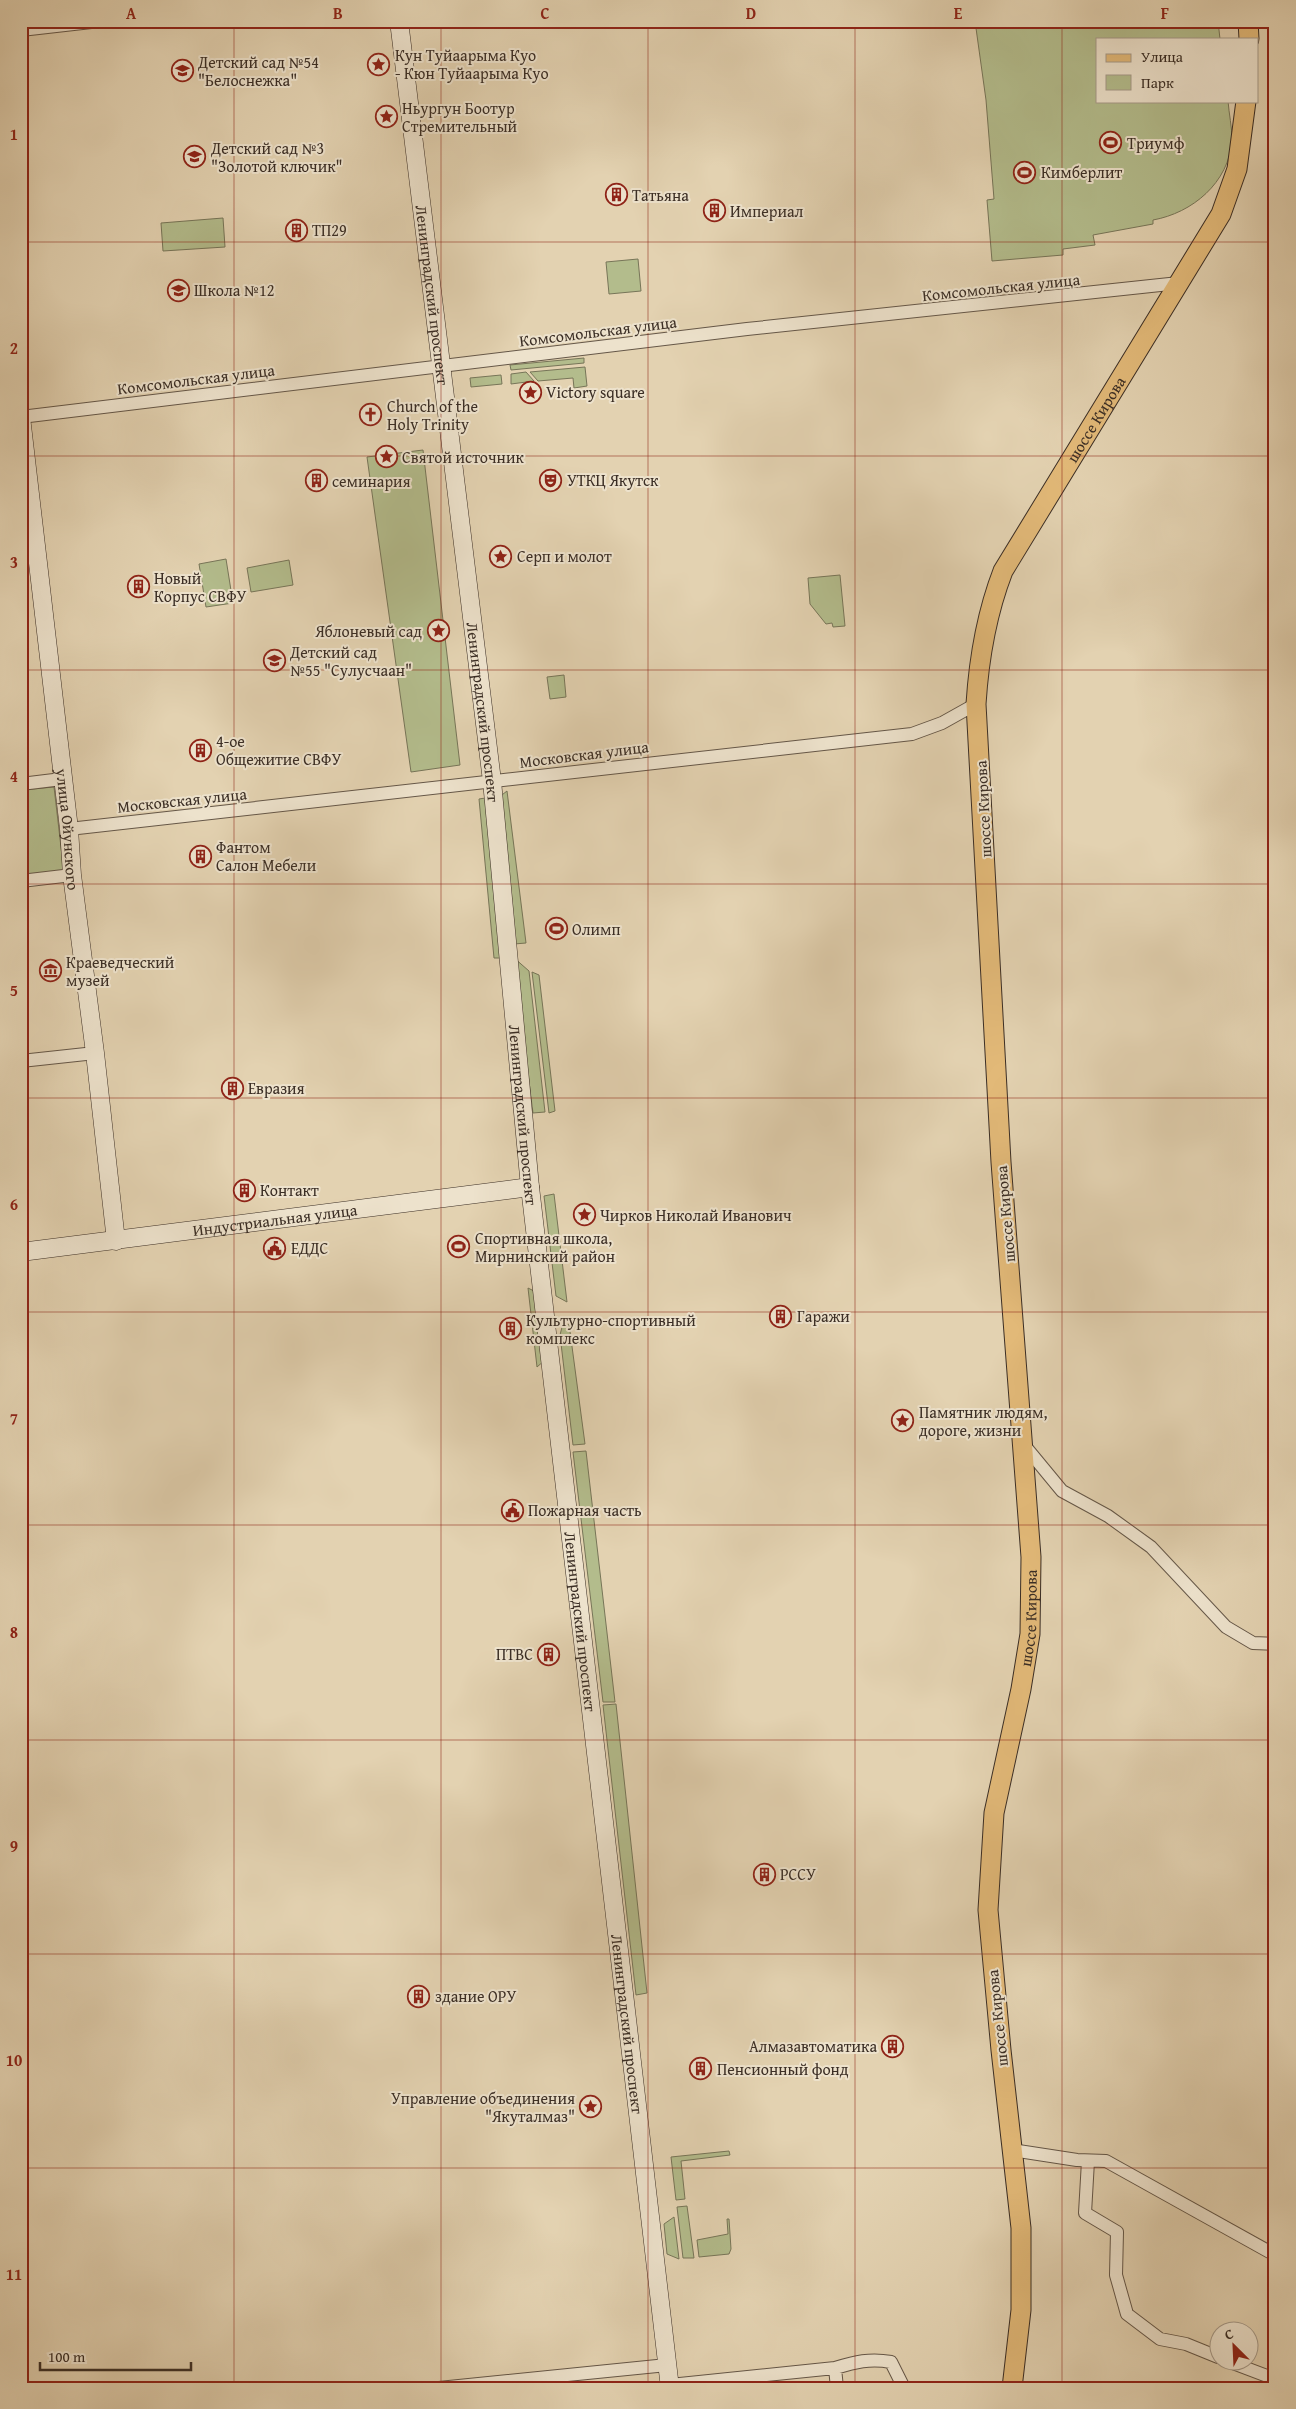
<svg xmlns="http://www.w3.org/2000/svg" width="1296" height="2409" viewBox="0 0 1296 2409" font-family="'Gentium Book Plus',serif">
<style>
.green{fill:#b3bc8c;stroke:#777558}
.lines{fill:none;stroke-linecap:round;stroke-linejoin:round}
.minor-casing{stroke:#655748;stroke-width:14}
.secondary-casing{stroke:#3b2e25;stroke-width:19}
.primary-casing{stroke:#3b2e25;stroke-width:21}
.minor{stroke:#ede2cc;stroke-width:12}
.secondary{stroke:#ede2cc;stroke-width:18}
.primary{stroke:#e2b978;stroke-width:19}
.grid{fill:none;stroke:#8f2418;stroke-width:1;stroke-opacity:0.55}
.labels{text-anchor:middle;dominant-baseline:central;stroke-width:4;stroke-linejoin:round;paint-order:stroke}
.poi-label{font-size:16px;fill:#3b2e25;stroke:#ede2cc;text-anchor:start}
.street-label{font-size:16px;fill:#3b2e25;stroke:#ede2cc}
.neatline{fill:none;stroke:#8f2418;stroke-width:2}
.grid-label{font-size:16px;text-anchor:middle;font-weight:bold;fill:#8f2418}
</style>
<rect width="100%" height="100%" fill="#e3d2b1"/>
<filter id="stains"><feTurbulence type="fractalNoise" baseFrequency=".004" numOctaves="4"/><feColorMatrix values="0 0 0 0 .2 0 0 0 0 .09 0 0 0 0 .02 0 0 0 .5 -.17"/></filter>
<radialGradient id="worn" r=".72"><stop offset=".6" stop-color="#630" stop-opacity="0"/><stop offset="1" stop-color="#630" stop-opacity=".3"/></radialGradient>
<!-- green -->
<path class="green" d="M975,21H1218L1220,39H1097V101H1228C1229,114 1232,127 1232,140C1229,183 1192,213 1153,220V224L1093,235L1095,245L1063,249V255L992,261L987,200L994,199L986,100Z
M223,218L225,247L163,251L161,223Z
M638,259L641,291L609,294L606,262Z
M584,358V363L511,370L510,365Z
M585,367L587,386L574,388L573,378L538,381L530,372Z
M526,372L534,381L511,384V374Z
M501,375L502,384L471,387L470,378Z
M423,450L460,765L411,772L367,457Z
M226,559L233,603L206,607L199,564Z
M289,560L293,585L251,592L247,568Z
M840,575L845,626L833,627L832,623L826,624L810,604L808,578Z
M564,675L566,697L550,699L547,677Z
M54,787L64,873L21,878V790Z
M507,791L526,943L514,944L498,798Z
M485,798L501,958H494L479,799Z
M513,957L529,971L545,1112L533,1113Z
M532,972L539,975L555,1111L549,1113Z
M554,1194L567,1302L556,1296L544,1196Z
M528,1288L538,1293L545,1360L537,1367Z
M569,1324L585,1444L573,1445L560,1335L562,1327Z
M586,1451L615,1702H603L573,1452Z
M616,1704L647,1993L636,1995L603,1705Z
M729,2151L730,2155L681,2161L685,2199L676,2200L671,2157Z
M687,2206L694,2258H683L677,2207Z
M674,2217L679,2259L667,2254L664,2224Z
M727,2219H729L731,2249L729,2254L699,2257L697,2240L728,2234Z"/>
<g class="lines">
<defs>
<path id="minor" d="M21,30L100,21
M21,417L747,329L1179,283
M21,784L62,779
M69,829L912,734L942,723L976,704
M21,881L72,875
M21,1061L95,1053
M1024,1445L1062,1491L1108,1516L1151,1547L1226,1627L1253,1643L1275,1644
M1012,2150L1077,2160L1106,2161L1275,2255
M1088,2161L1085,2213L1117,2232L1116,2275L1127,2314L1160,2339L1186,2344L1218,2357
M1230,2362L1275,2379
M835,2368L837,2388
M670,2385L835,2368C855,2362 870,2358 891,2362L904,2388
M439,2388L667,2365"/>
<g id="secondary">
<path id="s1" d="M399,21L492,781L530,1187L670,2388"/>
<path id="s2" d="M21,417L69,829L72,875L95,1053L116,1241"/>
<path id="s3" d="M21,1252L530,1187"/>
</g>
<g id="primary">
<path d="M1248,21L1249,39"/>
<path id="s4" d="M1012,2388L1021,2310V2228L1001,2050L988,1910L994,1813L1021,1689L1030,1634L1031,1557L1001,1162L976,704C979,657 986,615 1003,571L1221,214L1237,169L1246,101"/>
</g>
</defs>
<!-- minor casing -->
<use href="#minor" class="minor-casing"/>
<!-- secondary casing -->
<use href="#secondary" class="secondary-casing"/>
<!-- primary casing -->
<use href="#primary" class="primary-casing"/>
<!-- minor -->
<use href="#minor" class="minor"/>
<!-- secondary -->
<use href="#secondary" class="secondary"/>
<!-- primary -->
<use href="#primary" class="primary"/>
</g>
<!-- grid -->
<path class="grid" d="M234,21V2388M441,21V2388M648,21V2388M855,21V2388M1062,21V2388M21,242H1275M21,456H1275M21,670H1275M21,884H1275M21,1098H1275M21,1312H1275M21,1525H1275M21,1740H1275M21,1954H1275M21,2168H1275"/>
<!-- icons -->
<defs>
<symbol id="sight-ring" viewBox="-11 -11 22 22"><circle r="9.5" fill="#ede2cc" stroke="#8f2418" stroke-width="1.5"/><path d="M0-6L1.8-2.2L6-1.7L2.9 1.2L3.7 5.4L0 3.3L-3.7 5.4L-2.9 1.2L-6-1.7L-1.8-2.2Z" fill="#8f2418"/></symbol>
<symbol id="school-ring" viewBox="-11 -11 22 22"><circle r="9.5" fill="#ede2cc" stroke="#8f2418" stroke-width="1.5"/><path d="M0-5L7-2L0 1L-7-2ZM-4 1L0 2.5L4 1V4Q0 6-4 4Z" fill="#8f2418"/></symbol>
<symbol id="stadium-ring" viewBox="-11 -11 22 22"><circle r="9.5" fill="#ede2cc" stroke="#8f2418" stroke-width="1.5"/><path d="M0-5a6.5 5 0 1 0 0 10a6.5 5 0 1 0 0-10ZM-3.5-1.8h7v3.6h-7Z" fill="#8f2418"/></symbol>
<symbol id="building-ring" viewBox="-11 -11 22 22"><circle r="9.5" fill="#ede2cc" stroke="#8f2418" stroke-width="1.5"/><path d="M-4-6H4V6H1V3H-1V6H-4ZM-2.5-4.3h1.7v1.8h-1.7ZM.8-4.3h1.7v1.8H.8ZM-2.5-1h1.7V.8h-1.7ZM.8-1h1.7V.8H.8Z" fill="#8f2418"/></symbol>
<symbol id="church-ring" viewBox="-11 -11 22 22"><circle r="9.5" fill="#ede2cc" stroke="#8f2418" stroke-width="1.5"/><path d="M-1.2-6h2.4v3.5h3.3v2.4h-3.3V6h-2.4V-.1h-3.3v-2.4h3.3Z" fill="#8f2418"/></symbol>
<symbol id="theatre-ring" viewBox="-11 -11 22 22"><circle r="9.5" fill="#ede2cc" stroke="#8f2418" stroke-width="1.5"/><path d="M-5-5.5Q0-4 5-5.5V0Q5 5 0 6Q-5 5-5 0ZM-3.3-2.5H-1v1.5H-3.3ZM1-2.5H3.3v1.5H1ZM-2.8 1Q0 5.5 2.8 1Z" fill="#8f2418"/></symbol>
<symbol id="museum-ring" viewBox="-11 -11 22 22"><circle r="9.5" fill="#ede2cc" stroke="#8f2418" stroke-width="1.5"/><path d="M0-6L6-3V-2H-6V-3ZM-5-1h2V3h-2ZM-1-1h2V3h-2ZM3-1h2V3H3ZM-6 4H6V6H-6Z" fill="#8f2418"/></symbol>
<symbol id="civic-ring" viewBox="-11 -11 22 22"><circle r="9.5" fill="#ede2cc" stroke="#8f2418" stroke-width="1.5"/><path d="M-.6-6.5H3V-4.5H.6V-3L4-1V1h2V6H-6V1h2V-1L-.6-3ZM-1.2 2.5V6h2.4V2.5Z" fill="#8f2418"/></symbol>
</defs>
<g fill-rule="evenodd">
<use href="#sight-ring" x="366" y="52" width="25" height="25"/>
<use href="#school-ring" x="170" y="58" width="25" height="25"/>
<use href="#sight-ring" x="374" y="104" width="25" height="25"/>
<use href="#stadium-ring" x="1098" y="130" width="25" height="25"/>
<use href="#school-ring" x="182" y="144" width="25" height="25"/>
<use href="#stadium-ring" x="1012" y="160" width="25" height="25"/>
<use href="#building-ring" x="604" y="182" width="25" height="25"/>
<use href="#building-ring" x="702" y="198" width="25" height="25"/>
<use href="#building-ring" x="284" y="218" width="25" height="25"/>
<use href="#school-ring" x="166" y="278" width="25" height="25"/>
<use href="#sight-ring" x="518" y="380" width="25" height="25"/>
<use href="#church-ring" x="358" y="402" width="25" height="25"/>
<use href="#sight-ring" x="374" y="444" width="25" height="25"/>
<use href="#theatre-ring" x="538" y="468" width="25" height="25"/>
<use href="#building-ring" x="304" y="468" width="25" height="25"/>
<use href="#sight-ring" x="488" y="544" width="25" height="25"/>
<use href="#building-ring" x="126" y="574" width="25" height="25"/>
<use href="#sight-ring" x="426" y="618" width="25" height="25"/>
<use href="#school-ring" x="262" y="648" width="25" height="25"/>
<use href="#building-ring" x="188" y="738" width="25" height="25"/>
<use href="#building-ring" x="188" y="844" width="25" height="25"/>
<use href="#stadium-ring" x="544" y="916" width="25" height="25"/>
<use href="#museum-ring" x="38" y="958" width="25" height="25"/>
<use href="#building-ring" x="220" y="1076" width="25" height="25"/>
<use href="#building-ring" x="232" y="1178" width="25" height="25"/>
<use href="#sight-ring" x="572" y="1202" width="25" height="25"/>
<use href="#stadium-ring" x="446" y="1234" width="25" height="25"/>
<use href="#civic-ring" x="262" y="1236" width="25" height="25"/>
<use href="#building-ring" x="768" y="1304" width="25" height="25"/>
<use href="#building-ring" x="498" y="1316" width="25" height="25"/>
<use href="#sight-ring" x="890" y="1408" width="25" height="25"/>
<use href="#civic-ring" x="500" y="1498" width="25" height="25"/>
<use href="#building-ring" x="536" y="1642" width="25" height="25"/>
<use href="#building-ring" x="752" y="1862" width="25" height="25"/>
<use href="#building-ring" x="406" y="1984" width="25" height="25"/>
<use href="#building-ring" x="880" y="2034" width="25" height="25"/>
<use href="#building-ring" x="688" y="2056" width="25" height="25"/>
<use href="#sight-ring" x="578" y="2094" width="25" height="25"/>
</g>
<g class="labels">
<!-- poi labels -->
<g class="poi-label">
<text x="395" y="55">Кун Туйаарыма Куо<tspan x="395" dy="18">- Кюн Туйаарыма Куо</tspan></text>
<text x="198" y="62">Детский сад №54<tspan x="198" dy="18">"Белоснежка"</tspan></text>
<text x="402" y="108">Ньургун Боотур<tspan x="402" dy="18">Стремительный</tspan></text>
<text x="1127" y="143">Триумф</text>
<text x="211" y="148">Детский сад №3<tspan x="211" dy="18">"Золотой ключик"</tspan></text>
<text x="1041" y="172">Кимберлит</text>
<text x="632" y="195">Татьяна</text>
<text x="730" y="211">Империал</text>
<text x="312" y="230">ТП29</text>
<text x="194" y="290">Школа №12</text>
<text x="546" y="392">Victory square</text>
<text x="387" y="406">Church of the<tspan x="387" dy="18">Holy Trinity</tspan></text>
<text x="402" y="457">Святой источник</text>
<text x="567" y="480">УТКЦ Якутск</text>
<text x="332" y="481">семинария</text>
<text x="517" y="556">Серп и молот</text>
<text x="154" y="578">Новый<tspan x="154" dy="18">Корпус СВФУ</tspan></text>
<text x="422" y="631" text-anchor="end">Яблоневый сад</text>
<text x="290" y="652">Детский сад<tspan x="290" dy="18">№55 "Сулусчаан"</tspan></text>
<text x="216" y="741">4-ое<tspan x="216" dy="18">Общежитие СВФУ</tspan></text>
<text x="216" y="847">Фантом<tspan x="216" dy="18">Салон Мебели</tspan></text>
<text x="572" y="929">Олимп</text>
<text x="66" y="962">Краеведческий<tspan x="66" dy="18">музей</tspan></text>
<text x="248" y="1088">Евразия</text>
<text x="260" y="1190">Контакт</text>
<text x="600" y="1215">Чирков Николай Иванович</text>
<text x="475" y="1238">Спортивная школа,<tspan x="475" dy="18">Мирнинский район</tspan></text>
<text x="291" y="1248">ЕДДС</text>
<text x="797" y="1316">Гаражи</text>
<text x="526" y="1320">Культурно-спортивный<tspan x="526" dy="18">комплекс</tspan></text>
<text x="919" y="1412">Памятник людям,<tspan x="919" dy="18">дороге, жизни</tspan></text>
<text x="528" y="1510">Пожарная часть</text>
<text x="533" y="1654" text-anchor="end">ПТВС</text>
<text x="780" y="1874">РССУ</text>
<text x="435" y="1996">здание ОРУ</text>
<text x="877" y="2046" text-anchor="end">Алмазавтоматика</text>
<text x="717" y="2069">Пенсионный фонд</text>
<text x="575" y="2098" text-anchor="end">Управление объединения<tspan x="575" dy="18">"Якуталмаз"</tspan></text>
</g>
<!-- street labels -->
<g class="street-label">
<text transform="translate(1001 287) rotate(-6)">Комсомольская улица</text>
<text stroke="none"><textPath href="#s1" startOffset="276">Ленинградский проспект</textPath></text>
<text transform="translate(598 331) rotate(-7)">Комсомольская улица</text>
<text transform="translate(196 379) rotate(-7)">Комсомольская улица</text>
<text stroke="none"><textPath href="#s4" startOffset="2006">шоссе Кирова</textPath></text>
<text stroke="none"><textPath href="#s1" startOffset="696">Ленинградский проспект</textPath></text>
<text transform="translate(584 754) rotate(-7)">Московская улица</text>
<text transform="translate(182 800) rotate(-6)">Московская улица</text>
<text transform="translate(983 809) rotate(-93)">шоссе Кирова</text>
<text stroke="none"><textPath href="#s2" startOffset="415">улица Ойунского</textPath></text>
<text stroke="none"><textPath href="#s1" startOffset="1101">Ленинградский проспект</textPath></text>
<text transform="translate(1005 1214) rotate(-95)">шоссе Кирова</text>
<text stroke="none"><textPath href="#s3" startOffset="256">Индустриальная улица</textPath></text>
<text stroke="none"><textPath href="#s4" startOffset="776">шоссе Кирова</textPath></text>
<text stroke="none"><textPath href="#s1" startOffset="1611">Ленинградский проспект</textPath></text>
<text transform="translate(997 2018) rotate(-96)">шоссе Кирова</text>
<text stroke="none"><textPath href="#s1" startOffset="2016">Ленинградский проспект</textPath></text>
</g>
</g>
<!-- margin -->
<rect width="1296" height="2409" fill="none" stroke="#e3d2b1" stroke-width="55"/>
<!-- legend -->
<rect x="1096" y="38" width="162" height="65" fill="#ede2cc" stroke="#a69a89"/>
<rect x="1106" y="54" width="25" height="8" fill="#e2b978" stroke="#a69a89"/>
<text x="1141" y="62" font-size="15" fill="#3b2e25">Улица</text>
<rect x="1106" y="75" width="25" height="15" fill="#b3bc8c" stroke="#a69a89"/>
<text x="1141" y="88" font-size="15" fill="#3b2e25">Парк</text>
<!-- north arrow -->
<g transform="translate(1234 2346) rotate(336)"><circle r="24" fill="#ede2cc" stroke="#a69a89"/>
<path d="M0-4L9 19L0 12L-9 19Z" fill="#8f2418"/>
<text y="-8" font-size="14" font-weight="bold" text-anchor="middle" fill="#3b2e25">С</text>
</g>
<!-- scale -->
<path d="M40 2362v8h151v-8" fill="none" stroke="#3b2e25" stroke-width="2.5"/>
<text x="48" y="2362" font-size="15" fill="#3b2e25" stroke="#ede2cc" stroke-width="4" paint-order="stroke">100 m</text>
<rect x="28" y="28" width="1240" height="2354" class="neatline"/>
<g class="grid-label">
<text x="131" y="19">A</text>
<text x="338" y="19">B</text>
<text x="545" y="19">C</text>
<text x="751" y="19">D</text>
<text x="958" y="19">E</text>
<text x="1165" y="19">F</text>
<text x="14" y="140">1</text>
<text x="14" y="354">2</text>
<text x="14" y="568">3</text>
<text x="14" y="782">4</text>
<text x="14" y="996">5</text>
<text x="14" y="1210">6</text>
<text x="14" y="1424">7</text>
<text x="14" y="1638">8</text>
<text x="14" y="1852">9</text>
<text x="14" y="2066">10</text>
<text x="14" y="2280">11</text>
</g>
<rect width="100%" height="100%" filter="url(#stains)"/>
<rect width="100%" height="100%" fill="url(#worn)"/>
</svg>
